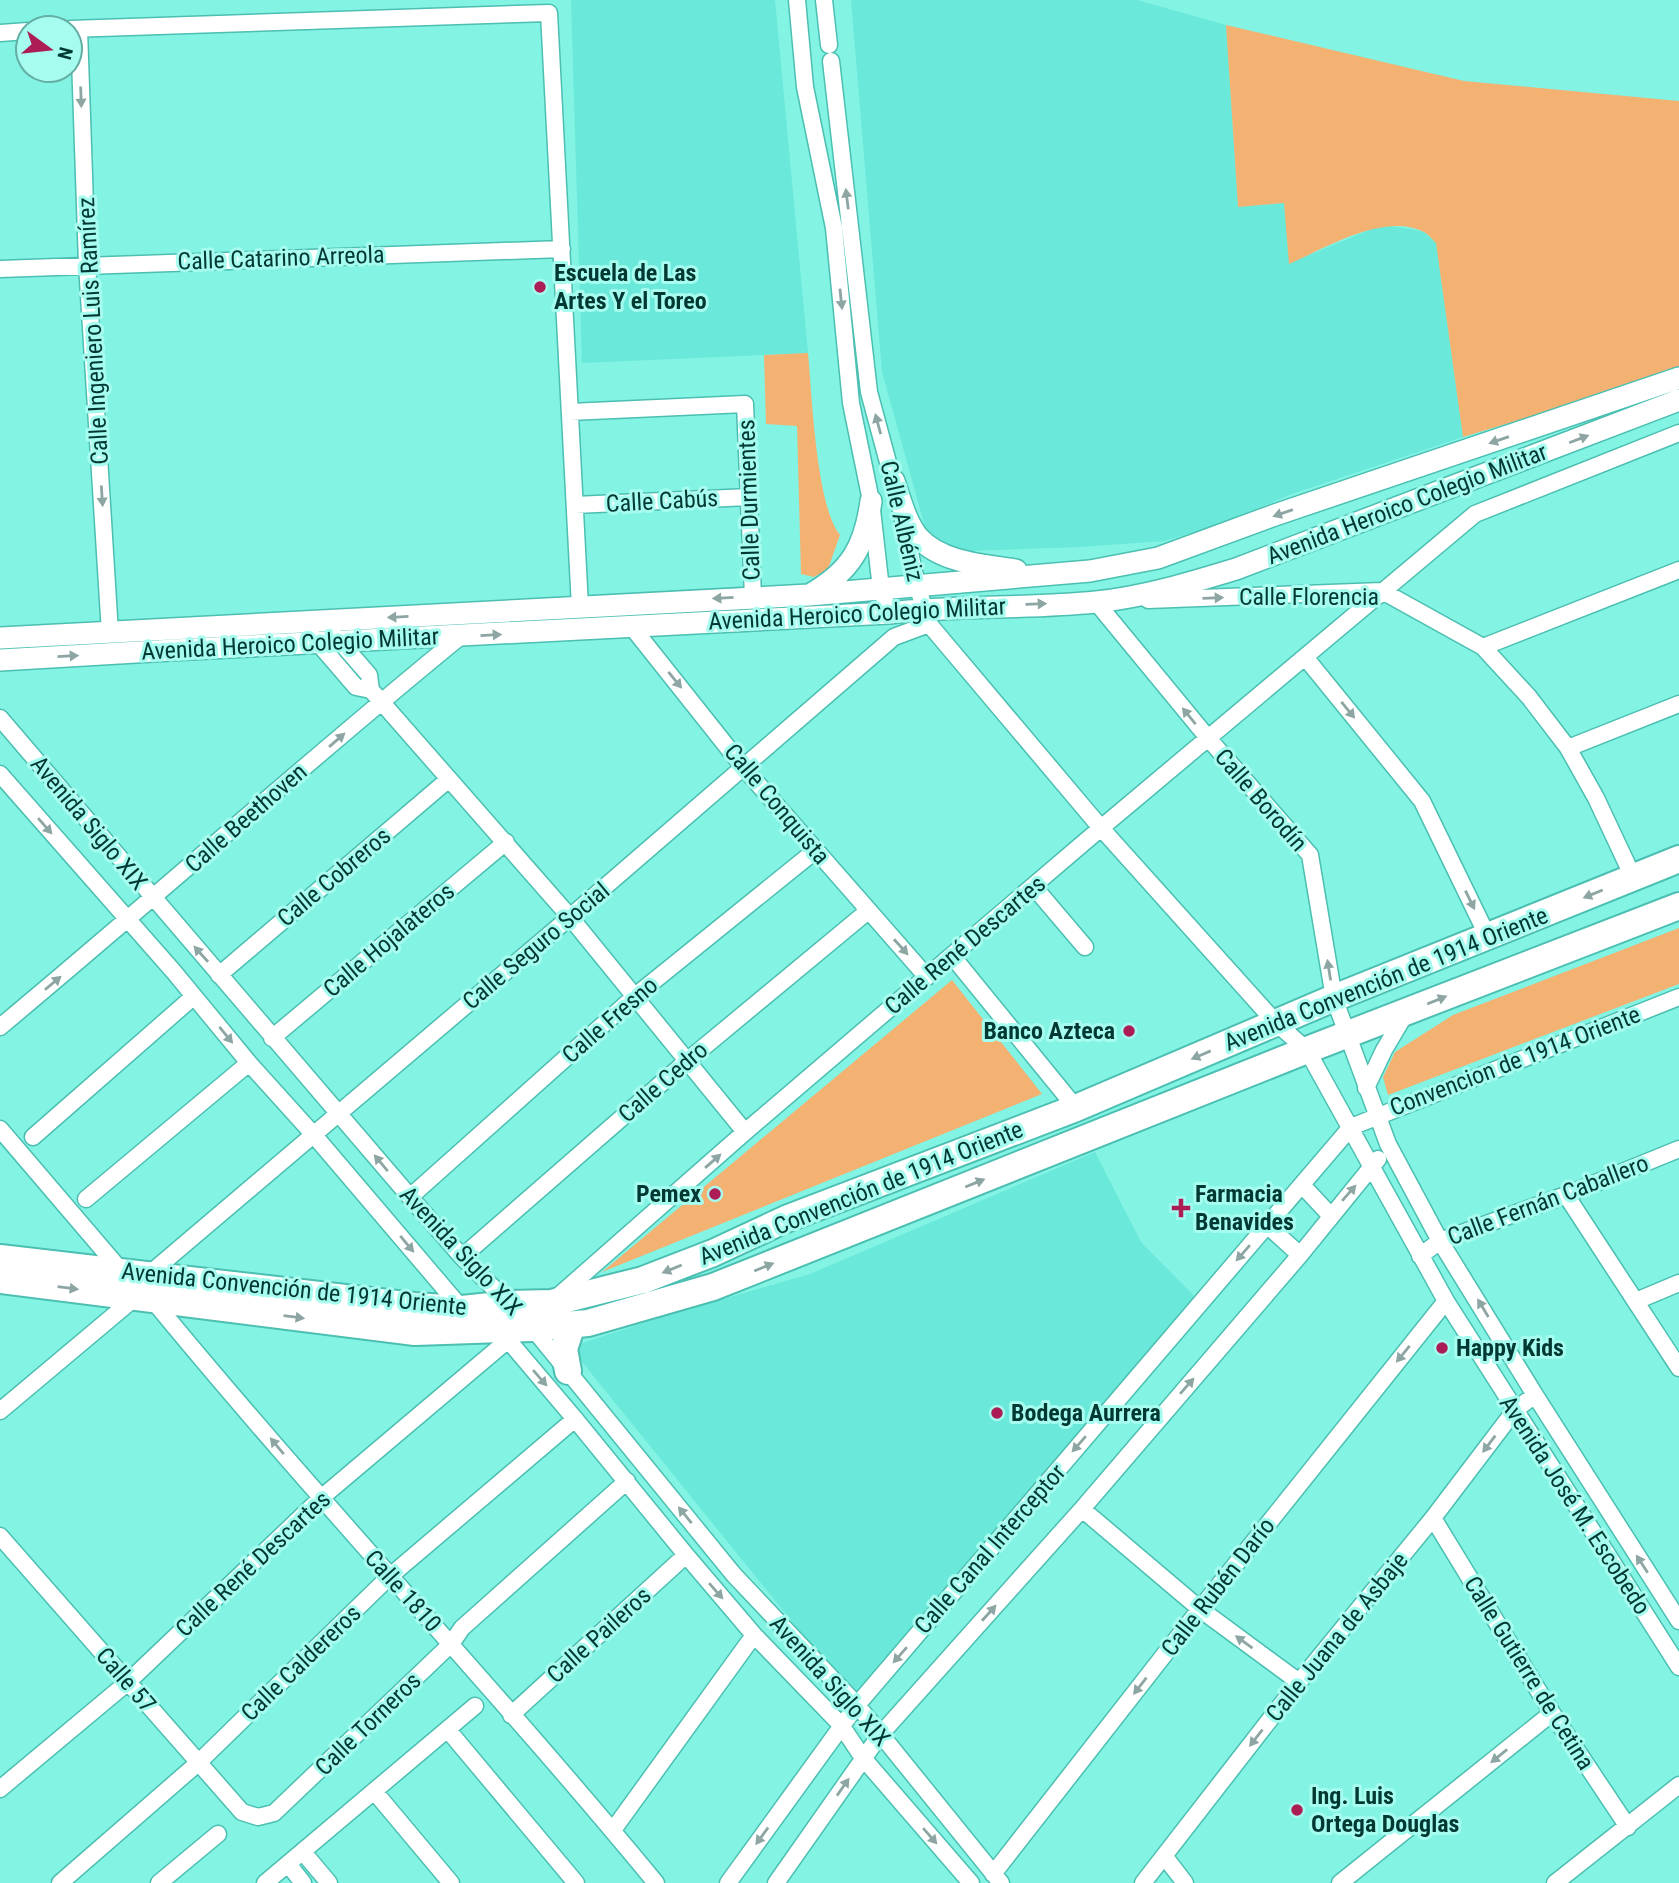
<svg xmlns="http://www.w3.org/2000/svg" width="1679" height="1883" viewBox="0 0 1679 1883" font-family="'Roboto Condensed',sans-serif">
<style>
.built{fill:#6ae8d9}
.green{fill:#f3b272}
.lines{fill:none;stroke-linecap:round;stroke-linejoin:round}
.minor-casing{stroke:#4bbfb1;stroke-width:19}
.tertiary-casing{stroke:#4bbfb1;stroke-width:24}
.primary-casing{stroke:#4bbfb1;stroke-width:30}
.minor{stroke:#fff;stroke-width:16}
.tertiary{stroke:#fff;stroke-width:21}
.primary{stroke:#fff;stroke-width:26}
.oneway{fill:#8da5a3}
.poi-dot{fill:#ad1d55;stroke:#a6fcef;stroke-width:2.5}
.labels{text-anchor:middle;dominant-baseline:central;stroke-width:6;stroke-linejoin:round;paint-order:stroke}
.street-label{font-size:24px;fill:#023832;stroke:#a6fcef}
.poi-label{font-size:24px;font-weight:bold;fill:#023832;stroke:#a6fcef;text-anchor:start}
</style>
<rect width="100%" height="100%" fill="#83f3e4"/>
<!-- built -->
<path class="built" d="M571,0H775L808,353L582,363Z
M851,0H1137L1226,25L1238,207L1284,203L1290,263L1374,228L1390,226L1411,229L1424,232L1436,243L1463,437L1292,494L1216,525L1165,541L1080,547L968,551L954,549L941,542L926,531L882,372Z
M1095,1152L1141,1242L1199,1301L857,1702L570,1347L668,1315L810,1274Z"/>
<!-- green -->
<path class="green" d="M1226,25L1464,81L1679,101V368L1623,389L1463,437L1436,243C1432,239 1428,234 1424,232C1384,212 1326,248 1289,264L1284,203L1238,207Z
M808,353C812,394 816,506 840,535L828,569L814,577L801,574L797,426L766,424L764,355Z
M1679,928V984L1388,1095L1383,1077L1395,1052L1453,1015Z
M952,980L1042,1094L602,1272Z"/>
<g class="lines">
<defs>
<path id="minor" d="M797,0L805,87L834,228L851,403L871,501L881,589L889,613
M824,0L829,45
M70,29L549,13L580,607
M79,29L87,264L110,633
M0,33L28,31
M831,61L869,392L896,492
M0,269L562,249
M570,412L745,404L753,597
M575,505L749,497
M903,521L917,585L929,624L1101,828L1276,1023L1307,1050L1446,1301L1679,1667
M1148,600L1382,591L1483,647L1529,697L1568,748L1596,798L1633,877
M1096,602L1208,738L1310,855L1334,998L1388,1144L1440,1241L1535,1395L1679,1621
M632,627L744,768L927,977
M313,637L356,687L371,690
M336,637L369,675L371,690L570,917L745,1132
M1483,647L1679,570
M1305,657L1422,801L1488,937
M0,718L410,1197L462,1257L513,1307
M1568,748L1679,704
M0,774L174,972L249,1063L313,1134L462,1309
M1034,887L1085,947
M953,957L1076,1108
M219,975L449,779
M0,1027C155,898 305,763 461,636
M272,1038L506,842
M1366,1088L1384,1050L1406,1013
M0,1129L123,1273
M33,1137L193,997
M1302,1185L1330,1215
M1566,1195L1679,1368
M410,1197L634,997L816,850
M86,1199L249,1063
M1267,1225L1300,1255
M1420,1256L1440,1241L1566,1195L1679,1149
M462,1257L687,1061L868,911
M147,1276L570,917L894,637L929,624
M151,1298C314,1497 492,1684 656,1883
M555,1299L745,1132L1101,828L1475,514L1679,433
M1636,1301L1679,1283
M531,1326L734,1575L857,1705L1001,1883
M493,1329L508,1340L575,1419L686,1555L754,1635L841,1725L863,1758L971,1883
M0,1411L137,1296
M1082,1509L1200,1609L1299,1682
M1433,1518L1552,1713L1628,1827
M0,1536L242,1812L258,1817L274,1813L451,1644L462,1628L627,1481
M511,1715L686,1555
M448,1730L576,1883
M0,1789L128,1682L321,1498L508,1340
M374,1791L451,1883
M613,1830L754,1635
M303,1852L329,1883
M1165,1857L1185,1883
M288,1864L303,1883
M993,1874L1200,1609L1446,1301
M60,1883L198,1763L389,1577L575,1419
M159,1883L218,1834
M265,1883L475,1706
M728,1883L857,1705L1351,1127L1679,997
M776,1883L880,1735L1082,1509L1300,1255L1378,1159
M1143,1883L1299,1682L1433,1518L1515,1410L1535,1395
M1340,1883L1552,1713
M1555,1883L1679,1785"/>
<path id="tertiary" d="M894,481C900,499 906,522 918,537C941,563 984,565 1016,570
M811,594C851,571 865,546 871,501
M0,638L809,595L1090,571L1158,558L1272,516L1679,378
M0,660C296,642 592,629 889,613C957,605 1027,609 1096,602C1144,597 1190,583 1236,569L1679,400"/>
<path id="primary" d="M0,1258L414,1306L462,1309L510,1304L551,1303L643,1280L713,1253L786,1219L1076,1108L1334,998L1679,859
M0,1280L415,1332L533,1328L588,1323L713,1287L1307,1050L1679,906
M568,1371L564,1349L572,1325"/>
</defs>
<!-- minor casing -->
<use href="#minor" class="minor-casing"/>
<!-- tertiary casing -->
<use href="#tertiary" class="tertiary-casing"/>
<!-- primary casing -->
<use href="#primary" class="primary-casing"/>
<!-- minor -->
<use href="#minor" class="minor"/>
<!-- tertiary -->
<use href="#tertiary" class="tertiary"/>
<!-- primary -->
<use href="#primary" class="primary"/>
</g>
<!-- one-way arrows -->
<defs><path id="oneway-solid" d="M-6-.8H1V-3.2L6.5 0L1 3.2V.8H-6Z" transform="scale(1.75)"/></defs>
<g class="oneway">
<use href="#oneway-solid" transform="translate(81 97) rotate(88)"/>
<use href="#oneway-solid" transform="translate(847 199) rotate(-97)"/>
<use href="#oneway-solid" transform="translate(841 299) rotate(84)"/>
<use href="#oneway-solid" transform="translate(878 424) rotate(-105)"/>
<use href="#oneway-solid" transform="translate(1579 439) rotate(-21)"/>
<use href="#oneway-solid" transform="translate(1499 440) rotate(161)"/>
<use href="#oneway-solid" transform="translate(102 496) rotate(86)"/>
<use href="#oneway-solid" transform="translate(1283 513) rotate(161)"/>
<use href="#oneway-solid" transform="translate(723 598) rotate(177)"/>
<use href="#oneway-solid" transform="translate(1213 598) rotate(-2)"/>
<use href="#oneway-solid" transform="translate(1036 604) rotate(-2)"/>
<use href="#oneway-solid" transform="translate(398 617) rotate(177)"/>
<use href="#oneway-solid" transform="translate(491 635) rotate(-3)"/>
<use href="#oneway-solid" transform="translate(68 656) rotate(-3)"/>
<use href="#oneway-solid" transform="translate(675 680) rotate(51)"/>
<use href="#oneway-solid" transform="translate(1348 710) rotate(51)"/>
<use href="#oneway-solid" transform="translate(1189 716) rotate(-129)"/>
<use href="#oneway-solid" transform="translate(337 740) rotate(-41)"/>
<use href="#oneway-solid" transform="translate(45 826) rotate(49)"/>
<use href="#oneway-solid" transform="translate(1593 894) rotate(158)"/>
<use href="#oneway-solid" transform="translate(1470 900) rotate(64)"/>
<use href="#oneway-solid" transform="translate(901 947) rotate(48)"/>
<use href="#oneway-solid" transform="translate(201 954) rotate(-132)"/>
<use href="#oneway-solid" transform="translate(1329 970) rotate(-99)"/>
<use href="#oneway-solid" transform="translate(53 983) rotate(-40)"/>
<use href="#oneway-solid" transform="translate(1437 1000) rotate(-22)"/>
<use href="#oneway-solid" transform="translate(226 1035) rotate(51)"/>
<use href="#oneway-solid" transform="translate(1201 1055) rotate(157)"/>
<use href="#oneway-solid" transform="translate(713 1161) rotate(-41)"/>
<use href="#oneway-solid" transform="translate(381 1163) rotate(-130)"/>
<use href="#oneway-solid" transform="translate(975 1183) rotate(-22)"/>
<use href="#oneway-solid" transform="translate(1349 1193) rotate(-49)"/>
<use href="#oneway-solid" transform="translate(407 1244) rotate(50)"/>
<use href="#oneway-solid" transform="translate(1243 1253) rotate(131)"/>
<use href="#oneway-solid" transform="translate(764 1267) rotate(-22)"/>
<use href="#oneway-solid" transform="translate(672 1269) rotate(158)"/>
<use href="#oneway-solid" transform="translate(68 1288) rotate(7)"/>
<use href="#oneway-solid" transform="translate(1483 1308) rotate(-121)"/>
<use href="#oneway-solid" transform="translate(294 1317) rotate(7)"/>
<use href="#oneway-solid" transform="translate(1403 1354) rotate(129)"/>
<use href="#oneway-solid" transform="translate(540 1378) rotate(49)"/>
<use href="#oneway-solid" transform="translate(1187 1386) rotate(-49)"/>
<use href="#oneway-solid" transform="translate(1079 1444) rotate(131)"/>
<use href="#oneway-solid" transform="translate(1489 1444) rotate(127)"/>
<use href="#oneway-solid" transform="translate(277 1446) rotate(-130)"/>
<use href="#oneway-solid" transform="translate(685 1515) rotate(-129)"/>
<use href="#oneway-solid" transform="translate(1642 1564) rotate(-123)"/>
<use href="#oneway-solid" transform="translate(716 1591) rotate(49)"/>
<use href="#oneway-solid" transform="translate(989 1613) rotate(-48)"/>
<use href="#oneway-solid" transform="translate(1244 1642) rotate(-144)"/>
<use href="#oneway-solid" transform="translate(900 1655) rotate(131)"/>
<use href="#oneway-solid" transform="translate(1140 1686) rotate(128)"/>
<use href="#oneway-solid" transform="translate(1256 1738) rotate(128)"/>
<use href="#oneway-solid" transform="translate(1499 1756) rotate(141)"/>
<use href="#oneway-solid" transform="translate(843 1787) rotate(-55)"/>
<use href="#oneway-solid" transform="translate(762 1836) rotate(126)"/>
<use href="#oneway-solid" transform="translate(930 1836) rotate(49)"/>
</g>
<!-- markers -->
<g class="poi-dot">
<circle cx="540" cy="287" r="7"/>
<circle cx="1129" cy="1031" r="7"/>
<circle cx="715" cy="1194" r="7"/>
<path d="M1177.5 1197.5h7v7h7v7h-7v7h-7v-7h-7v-7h7z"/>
<circle cx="1442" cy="1348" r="7"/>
<circle cx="997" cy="1413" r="7"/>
<circle cx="1297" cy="1810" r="7"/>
</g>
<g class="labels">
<!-- street labels -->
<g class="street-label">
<text transform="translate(281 258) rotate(-2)">Calle Catarino Arreola</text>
<text transform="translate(93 331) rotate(-93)">Calle Ingeniero Luis Ramírez</text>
<text transform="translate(749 500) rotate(-92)">Calle Durmientes</text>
<text transform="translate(662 501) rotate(-3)">Calle Cabús</text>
<text transform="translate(1407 504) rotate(-21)">Avenida Heroico Colegio Militar</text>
<text transform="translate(902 521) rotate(77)">Calle Albéniz</text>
<text x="1309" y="597">Calle Florencia</text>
<text transform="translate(857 614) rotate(-3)">Avenida Heroico Colegio Militar</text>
<text transform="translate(290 644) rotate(-3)">Avenida Heroico Colegio Militar</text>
<text transform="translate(1261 800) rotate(49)">Calle Borodín</text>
<text transform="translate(777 804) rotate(50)">Calle Conquista</text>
<text transform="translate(246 818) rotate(-41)">Calle Beethoven</text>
<text transform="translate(89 823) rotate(50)">Avenida Siglo XIX</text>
<text transform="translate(334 877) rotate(-40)">Calle Cobreros</text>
<text transform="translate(389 940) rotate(-40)">Calle Hojalateros</text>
<text transform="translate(965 945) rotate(-40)">Calle René Descartes</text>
<text transform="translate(536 946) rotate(-40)">Calle Seguro Social</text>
<text transform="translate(1386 979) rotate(-22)">Avenida Convención de 1914 Oriente</text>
<text transform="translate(610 1020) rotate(-41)">Calle Fresno</text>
<text transform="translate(1515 1061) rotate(-21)">Convencion de 1914 Oriente</text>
<text transform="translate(663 1082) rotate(-41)">Calle Cedro</text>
<text transform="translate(861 1193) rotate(-22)">Avenida Convención de 1914 Oriente</text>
<text transform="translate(1548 1200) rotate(-21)">Calle Fernán Caballero</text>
<text transform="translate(461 1251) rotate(47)">Avenida Siglo XIX</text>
<text transform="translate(294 1289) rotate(6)">Avenida Convención de 1914 Oriente</text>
<text transform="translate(1575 1505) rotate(57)">Avenida José M. Escobedo</text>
<text transform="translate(990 1549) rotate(-49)">Calle Canal Interceptor</text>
<text transform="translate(253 1564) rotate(-43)">Calle René Descartes</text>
<text transform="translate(1218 1587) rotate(-52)">Calle Rubén Darío</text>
<text transform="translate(403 1591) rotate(48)">Calle 1810</text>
<text transform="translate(599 1635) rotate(-42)">Calle Paileros</text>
<text transform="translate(1337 1637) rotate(-51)">Calle Juana de Asbaje</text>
<text transform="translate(301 1663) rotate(-44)">Calle Caldereros</text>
<text transform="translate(1529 1673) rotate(58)">Calle Gutierre de Cetina</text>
<text transform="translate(126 1680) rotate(49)">Calle 57</text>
<text transform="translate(830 1681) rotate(48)">Avenida Siglo XIX</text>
<text transform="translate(368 1724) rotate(-44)">Calle Torneros</text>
</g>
<!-- poi labels -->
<g class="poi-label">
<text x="554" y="273">Escuela de Las<tspan x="554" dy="28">Artes Y el Toreo</tspan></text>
<text x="1115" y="1031" text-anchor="end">Banco Azteca</text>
<text x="701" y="1194" text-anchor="end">Pemex</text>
<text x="1195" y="1194">Farmacia<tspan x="1195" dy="28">Benavides</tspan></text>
<text x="1456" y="1348">Happy Kids</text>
<text x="1011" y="1413">Bodega Aurrera</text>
<text x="1311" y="1796">Ing. Luis<tspan x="1311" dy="28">Ortega Douglas</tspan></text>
</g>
</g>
<!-- north arrow -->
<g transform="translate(49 49) rotate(105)"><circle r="33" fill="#a6fcef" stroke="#64aea3" stroke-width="2"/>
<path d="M0-5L12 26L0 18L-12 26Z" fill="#ad1d55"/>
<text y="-10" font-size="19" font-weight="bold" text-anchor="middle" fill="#023832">N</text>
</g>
</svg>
